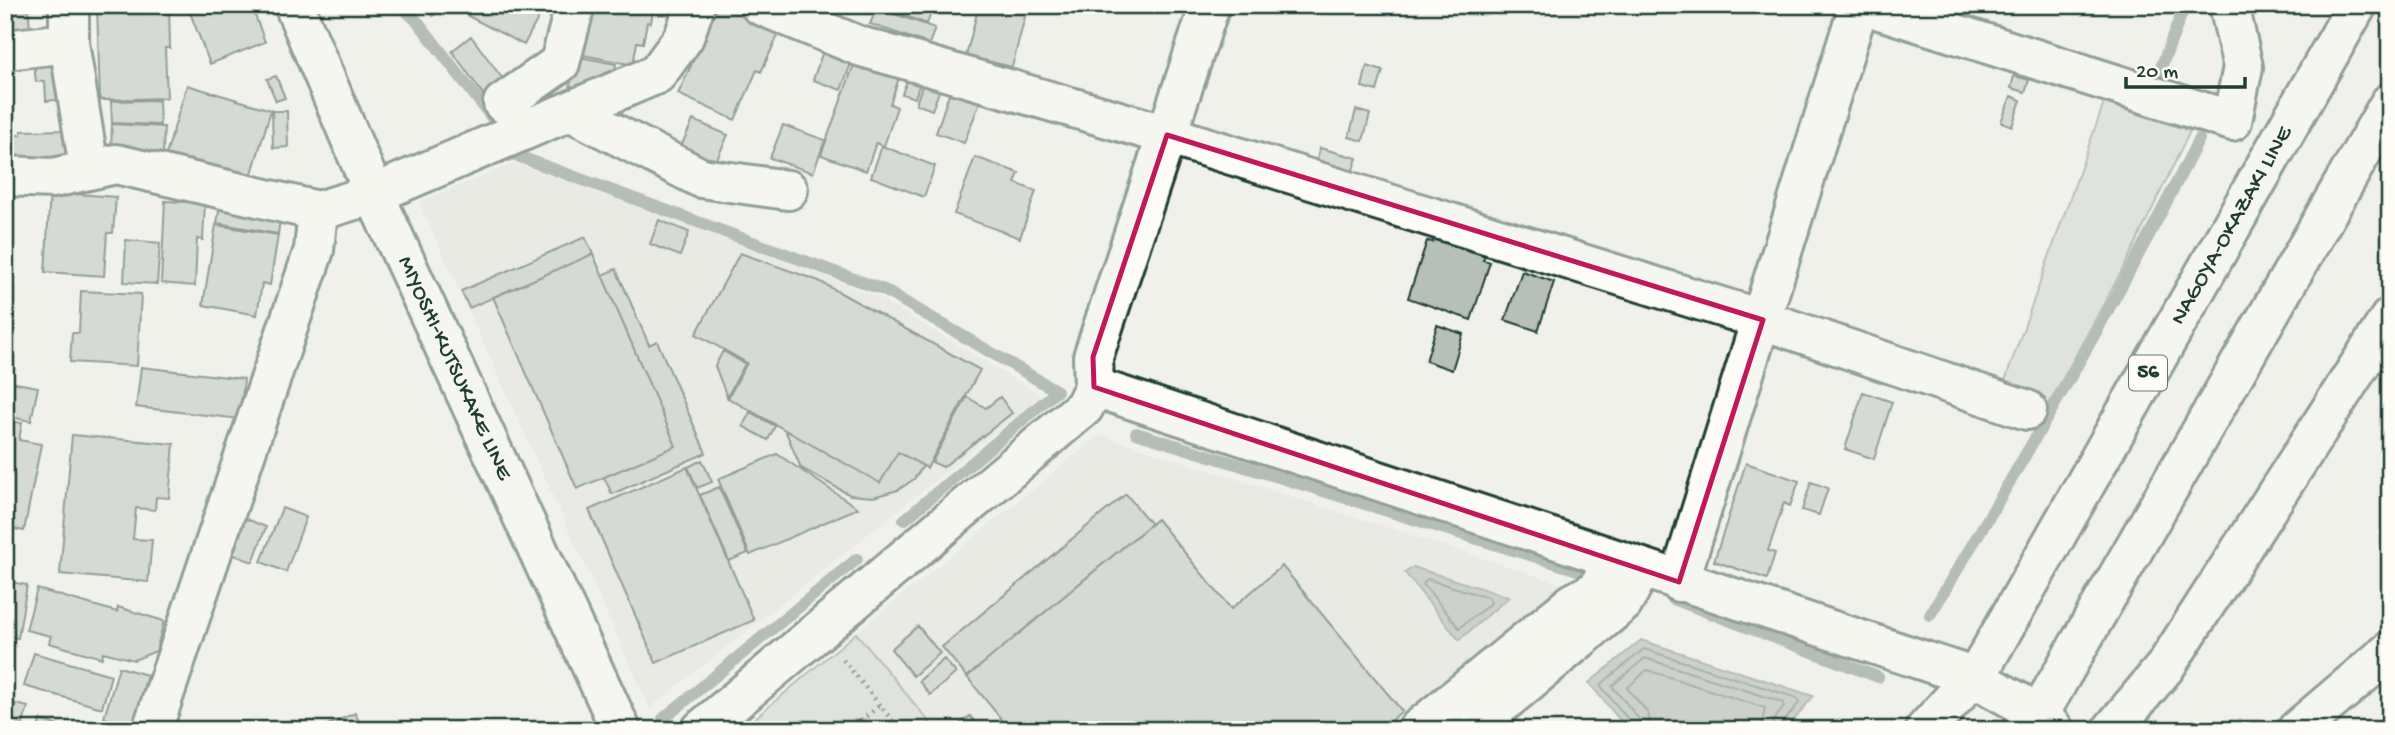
<svg xmlns="http://www.w3.org/2000/svg" width="2395" height="735" viewBox="0 0 2395 735" font-family="'Gochi Hand',sans-serif">
<style>
.built{fill:#dfe2dc}
.green{fill:#cdd3cd;stroke:#768880;stroke-width:2}
.water{fill:#9faca4;stroke:#6c8077;stroke-width:2}
.lines{fill:none;stroke-linecap:round;stroke-linejoin:round}
.shore{stroke:#526961;stroke-width:2}
.stream{stroke:#6c8077;stroke-width:12}
.building{fill:#b6bfb8;stroke:#1f3d34;stroke-width:2}
.minor-casing{stroke:#1f3d34;stroke-width:44}
.major-casing{stroke:#1f3d34;stroke-width:44}
.path{stroke:#1f3d34;stroke-width:4.5;stroke-dasharray:2 5;stroke-linecap:butt}
.minor{stroke:#fdfcf7;stroke-width:38}
.major{stroke:#fdfcf7;stroke-width:38}
.marked{fill:none;stroke:#c2185b;stroke-width:5;stroke-linejoin:round}
.labels{text-anchor:middle;dominant-baseline:central;stroke-width:5;stroke-linejoin:round;paint-order:stroke}
.shield{fill:#fdfcf7;stroke:#62766e;stroke-width:2}
.shield-label{font-size:21px;font-weight:bold;fill:#1f3d34}
.street-label{font-size:23px;fill:#1f3d34;stroke:#fdfcf7}
</style>
<rect width="100%" height="100%" fill="#f0f1eb"/>
<filter id="ink" filterUnits="userSpaceOnUse"><feTurbulence type="fractalNoise" baseFrequency=".0143" numOctaves="2"/><feDisplacementMap in="SourceGraphic" scale="14" xChannelSelector="R" yChannelSelector="G"/><feConvolveMatrix kernelMatrix="1 2 1 2 8 2 1 2 1" color-interpolation-filters="sRGB"/></filter>
<g filter="url(#ink)">
<!-- built -->
<path class="built" d="M515,163L786,260L879,298L1041,396L650,708L419,202Z
M1100,435L1571,587L1399,730H936L856,633Z"/>
<!-- green -->
<path class="green" d="M2104,103L2190,131L2126,263L2049,404L2002,389Z
M856,633L936,730H741Z"/>
<!-- water -->
<path class="water" d="M1413,567L1509,597L1459,640L1405,573Z
M1641,640L1813,696L1786,730H1628L1589,683Z"/>
<g class="lines">
<!-- shore -->
<path class="shore" d="M1427,579L1489,598L1491,603L1459,628L1423,584Z
M1633,730L1631,723L1600,685L1644,649L1797,698L1799,703L1782,724L1781,730
M1642,730L1639,719L1612,686L1645,658L1782,702L1784,707L1773,721L1772,730
M1652,730L1648,713L1627,688L1647,670L1765,708L1761,730"/>
<!-- stream -->
<path class="stream" d="M400,5L418,22L493,119
M2166,85L2155,83L2185,5
M503,158L512,154L884,290L1057,391L904,520
M1136,433L1581,571
M1673,599L1878,677
M1930,615C2025,458 2116,303 2199,139
M663,719L857,559"/>
</g>
<!-- building -->
<path class="building" d="M28,5L31,39L8,41L5,6Z
M97,5H169L170,48H165L167,98L100,100Z
M187,5H251L265,42L210,64Z
M424,5H446L433,16Z
M474,5H545L524,45L468,16Z
M587,5H661L660,12L653,10L651,23L647,22L643,43L637,42L633,65L578,54Z
M711,5H727L781,29L761,72L757,70L735,120L678,94L709,26L702,23Z
M797,5H834L828,20Z
M877,5H934L927,24Z
M979,5H1028L1012,67L966,56Z
M877,8L935,28L929,44L870,24Z
M471,36L505,82L485,97L452,51Z
M823,51L852,61L841,90L813,80Z
M62,52L67,99L46,101L45,81L36,82L33,55Z
M575,56L616,64L613,80L590,89L570,86Z
M856,59L900,75L890,104L897,107L884,146L876,143L866,171L821,155Z
M1367,66L1383,71L1377,91L1362,87Z
M276,76L285,98L276,101L267,79Z
M2014,76L2029,80L2025,92L2011,88Z
M908,78L920,83L915,98L902,94Z
M923,83L940,89L932,110L916,104Z
M187,85L271,110L250,180L166,155Z
M950,91L980,102L964,143L936,133Z
M2011,96L2021,100L2012,126L2001,122Z
M159,100L160,125L112,123L111,101Z
M1356,110L1370,114L1363,141L1349,137Z
M272,111H287L288,147L273,148Z
M693,120L728,135L712,170L677,155Z
M112,124L164,127L163,154L111,150Z
M783,125L825,140L813,173L770,158Z
M70,130L71,167L11,168V135H21V131Z
M882,146L935,166L924,197L871,177Z
M1320,148L1357,158L1352,173L1316,163Z
M975,157L1019,173L1015,183L1036,191L1020,238L954,214Z
M50,192L116,197L113,233H107L104,276L45,272Z
M165,201L205,203L203,240L197,239L195,286L161,283Z
M220,204L280,221L278,234L217,223Z
M659,220L689,232L680,256L650,244Z
M216,225L278,235L270,285L262,283L257,315L203,305Z
M585,237L593,254L469,308L461,291Z
M1434,238L1485,255L1483,260L1490,262L1471,320L1408,298L1427,241L1433,242Z
M126,240L160,243L157,284L124,282Z
M740,253L819,281L980,370L927,468L898,452L880,483L728,398L747,363L696,334Z
M593,254L676,446L577,489L493,297Z
M616,269L649,345L657,341L706,453L612,494L604,477L676,446L602,275Z
M1522,271L1554,282L1538,331L1505,320Z
M81,291L141,294L137,366L70,362L72,333H79Z
M1437,325L1463,334L1452,370L1426,361Z
M723,351L745,364L727,397L715,366Z
M141,367L244,379L240,419L136,407Z
M5,381L38,387L31,421L5,416Z
M1863,392L1892,402L1874,459L1845,449Z
M967,397L986,408L1000,397L1012,413L943,467L932,462Z
M750,412L775,426L768,440L743,426Z
M5,420L22,423L19,440L41,444L24,531L5,527Z
M785,430L880,483L898,452L923,466L914,479L898,490L873,497L850,495L801,468Z
M72,435L174,444L169,498L156,497L155,510L136,508L133,539L152,540L148,582L60,574Z
M777,454L858,508L750,555L718,479Z
M702,460L712,482L697,488L688,467Z
M1746,463L1799,481L1790,506L1784,503L1768,551L1775,553L1767,579L1714,561Z
M687,467L754,620L656,663L589,510Z
M1811,482L1828,488L1819,515L1802,510Z
M719,487L748,553L729,561L700,495Z
M1126,494L1151,524L967,677L942,647Z
M282,508L306,517L286,572L261,562Z
M244,518L266,527L253,562L231,554Z
M1157,519L1231,609L1282,566L1402,711L1380,730H1010L967,677Z
M5,581L27,585L18,638L5,636Z
M37,589L117,612L118,607L164,621L156,651L134,660L103,652L102,658L49,643L51,636L26,630Z
M918,626L940,653L913,676L891,649Z
M34,653L111,675L102,708L24,686Z
M944,659L956,673L930,695L919,681Z
M119,667L147,675L133,726L104,718Z
M16,704L28,707L21,730H8Z
M355,713L363,730H319L318,729Z
M1511,714L1524,730H1493Z
M970,716L982,730H965L960,724Z
M40,720L72,730H38Z"/>
<g class="lines">
<defs>
<path id="minor" d="M69,5V43L89,168
M760,5L859,46L1167,135L1763,320L2027,410
M1864,5L2232,121L2243,67L2229,5
M5,50L69,43
M503,103L560,63L575,5
M570,111L701,178L788,190
M5,176L53,178L116,164L318,211L374,194L657,74L684,37L695,5
M1094,387L1973,677L2038,713L2054,730
M1679,582L1859,5
M152,730L314,250L318,211
M701,730L1084,407L1094,387L1093,357L1210,5
M1417,730L1573,603L1599,589L1610,559
M1470,730L1623,603L1641,569
M2112,730L2165,667L2390,318
M2297,730L2390,651"/>
<g id="major">
<path id="s1" d="M294,5L374,194L621,730"/>
<path id="s2" d="M1925,730L1981,668L2357,5"/>
<path d="M2022,730L2043,707L2390,103"/>
</g>
</defs>
<!-- minor casing -->
<use href="#minor" class="minor-casing"/>
<!-- major casing -->
<use href="#major" class="major-casing"/>
<!-- path -->
<path class="path" d="M843,660L900,730
M850,730L880,705"/>
<!-- minor -->
<use href="#minor" class="minor"/>
<!-- major -->
<use href="#major" class="major"/>
</g>
</g>
<!-- marked area -->
<path d="M0 0H2395V735H0ZM1167,135L1763,320L1679,582L1094,387L1093,357Z" fill="#f0f1eb" fill-opacity=".55" fill-rule="evenodd"/>
<path class="marked" d="M1167,135L1763,320L1679,582L1094,387L1093,357Z"/>
<g class="labels">
<!-- shield labels -->
<rect class="shield" x="2129" y="355.5" width="38" height="35" rx="5"/>
<g class="shield-label">
<text x="2148" y="373">56</text>
</g>
<!-- street labels -->
<g class="street-label">
<text stroke="none"><textPath href="#s2" startOffset="592">NAGOYA-OKAZAKI LINE</textPath></text>
<text stroke="none"><textPath href="#s1" startOffset="397">MIYOSHI-KUTSUKAKE LINE</textPath></text>
</g>
</g>
<!-- margin -->
<rect width="2395" height="735" fill="none" stroke="#fdfcf7" stroke-width="28"/>
<rect x="14" y="14" width="2367" height="707" fill="none" stroke="#1f3d34" stroke-width="2.5" filter="url(#ink)"/>
<!-- scale -->
<path d="M2126 77v10h119v-10" fill="none" stroke="#1f3d34" stroke-width="3.5"/>
<text x="2136" y="77" font-size="21" fill="#1f3d34" stroke="#fdfcf7" stroke-width="5" paint-order="stroke">20 m</text>
</svg>
